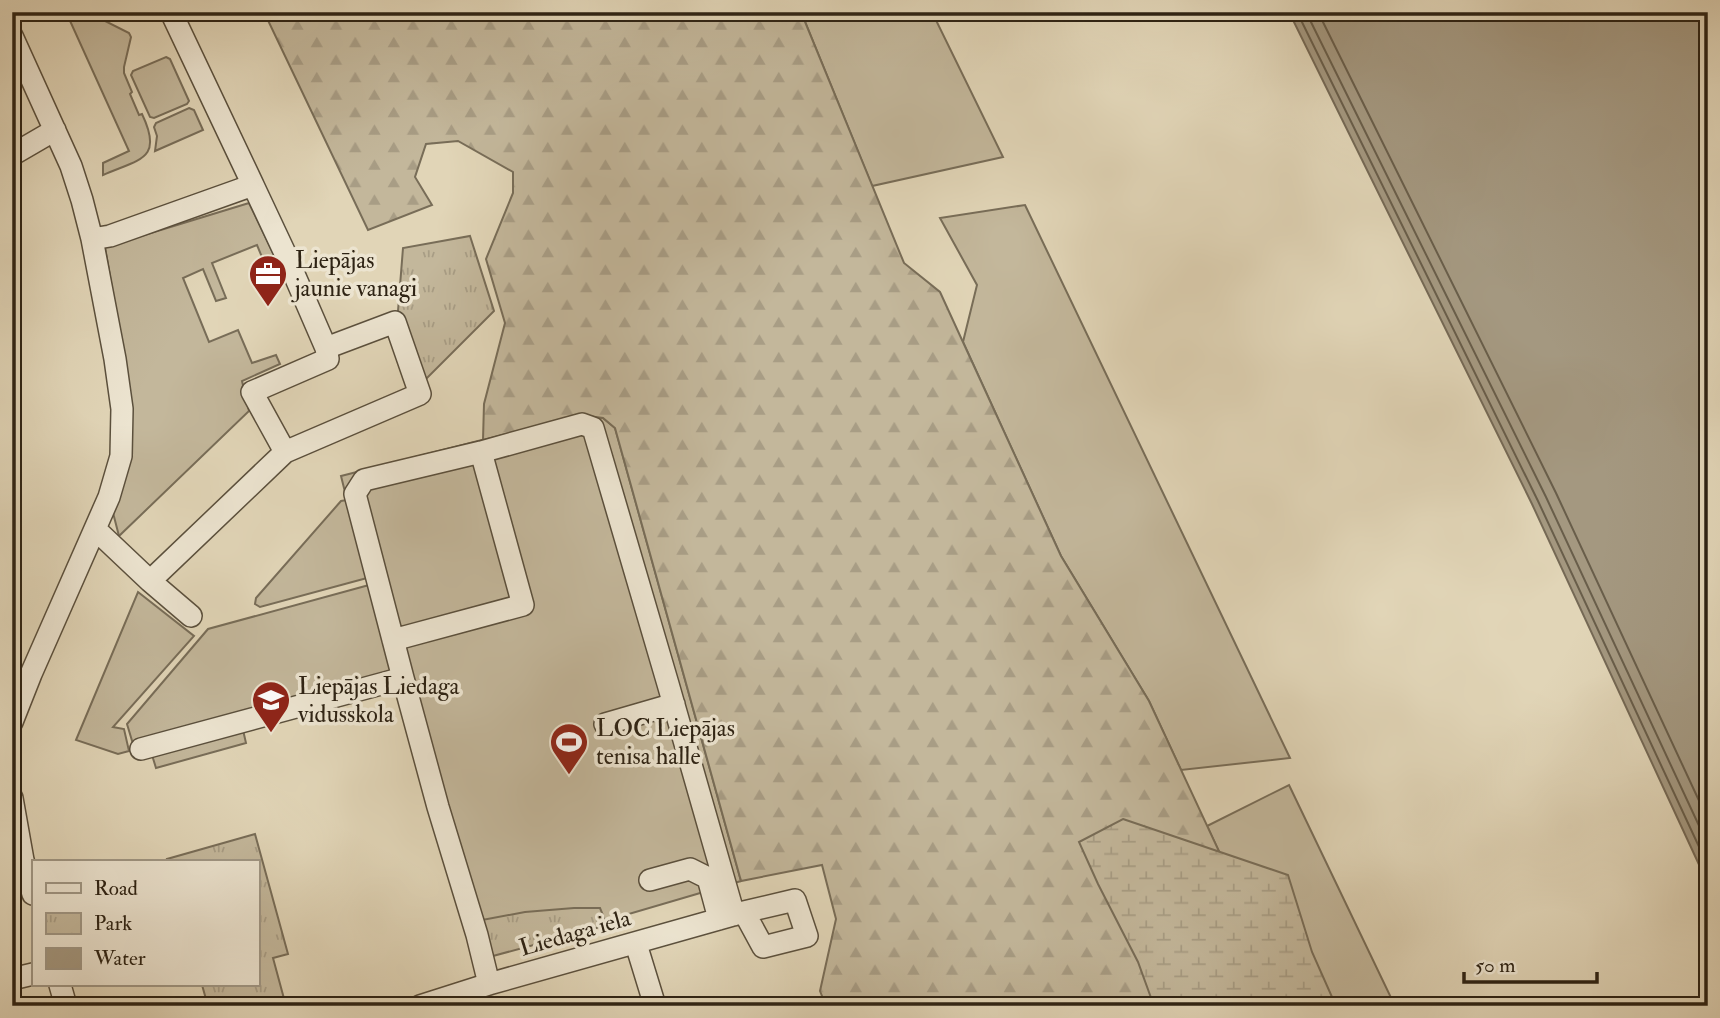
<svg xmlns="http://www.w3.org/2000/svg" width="1720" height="1018" viewBox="0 0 1720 1018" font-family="'IM FELL Double Pica',serif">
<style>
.green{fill:#c3b79b;stroke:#786d58;stroke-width:2}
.forest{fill:url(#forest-firs);stroke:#786d58;stroke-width:2}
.wetland{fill:url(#wetland-marsh);stroke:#786d58;stroke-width:2}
.park{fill:url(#park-tufts);stroke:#786d58;stroke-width:2}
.water{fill:#a49880;stroke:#756955;stroke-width:2}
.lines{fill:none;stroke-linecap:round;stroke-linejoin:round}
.shore{stroke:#695e4a;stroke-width:2}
.minor-casing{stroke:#5b503d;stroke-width:24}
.minor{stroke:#ece4d0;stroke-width:21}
.labels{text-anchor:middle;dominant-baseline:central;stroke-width:7;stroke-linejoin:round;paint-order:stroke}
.poi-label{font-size:24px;fill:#2e2314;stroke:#ece4d0;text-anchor:start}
.street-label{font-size:24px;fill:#2e2314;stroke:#ece4d0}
</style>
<defs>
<pattern id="forest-firs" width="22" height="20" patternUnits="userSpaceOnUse" patternTransform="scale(1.75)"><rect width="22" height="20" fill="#c3b79b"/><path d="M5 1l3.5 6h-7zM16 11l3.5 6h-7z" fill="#a89d85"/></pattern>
<pattern id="wetland-marsh" width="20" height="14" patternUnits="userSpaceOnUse" patternTransform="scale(1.75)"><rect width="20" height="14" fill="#c3b79b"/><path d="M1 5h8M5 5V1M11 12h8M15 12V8" fill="none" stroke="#a89d85"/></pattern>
<pattern id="park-tufts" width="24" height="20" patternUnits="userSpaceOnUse" patternTransform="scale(1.75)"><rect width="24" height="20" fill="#c3b79b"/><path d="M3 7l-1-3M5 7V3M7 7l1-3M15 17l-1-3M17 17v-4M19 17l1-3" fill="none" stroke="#a89d85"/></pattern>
</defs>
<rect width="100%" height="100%" fill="#e1d5b7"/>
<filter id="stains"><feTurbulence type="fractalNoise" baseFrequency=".00286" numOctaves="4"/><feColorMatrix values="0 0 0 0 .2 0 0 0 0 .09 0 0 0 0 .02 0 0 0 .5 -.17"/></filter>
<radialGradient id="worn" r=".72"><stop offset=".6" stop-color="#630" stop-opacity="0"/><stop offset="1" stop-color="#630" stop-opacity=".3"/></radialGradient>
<!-- green -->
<path class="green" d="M66,12H96L101,19L129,33L131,37L124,67V73L132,92L130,94L139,115L142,114C164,160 139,159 103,175V163L129,151Z
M801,12H932L1003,157L872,186Z
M166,57L170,59L189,101L187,104L154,118L150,117L131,75L133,71Z
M189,108L194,110L203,130L155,151L157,136L154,127L156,123Z
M249,203L275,257L264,262L257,245L212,263L226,298L216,301L203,269L183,278L209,342L238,330L252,363L276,355L280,364L242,381L249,411L119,536L111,505L132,406L105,247Z
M1025,205L1290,758L1181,770L1149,701L1061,556L963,342L977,285L940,218Z
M580,415L603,418L615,428L741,881L476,959L396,672L133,744L127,724L208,629L369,585L367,578L260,607L255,604L256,598L341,501L347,500L341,476Z
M138,592L194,636L113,727L124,729L129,751L118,754L76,740Z
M243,730L246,743L156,768L152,755Z
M1289,785L1395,1006H1291L1207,826Z"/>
<!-- forest -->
<path class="forest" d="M264,12H801L904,263L940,292L1061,556L1149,701L1291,1006H826L820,991L836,919L822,865L741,881L615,428L603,418L580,415L483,440L484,404L505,323L486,259L513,193V172L458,141L426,144L415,177L432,205L368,230Z"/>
<!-- wetland -->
<path class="wetland" d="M1123,819L1288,875L1312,952L1336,1006H1154L1138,962L1098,884L1079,842Z"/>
<!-- park -->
<path class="park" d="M470,236L494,311L424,381L398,311L403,248Z
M255,834L288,954L273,958L286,1006H208L202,985H257V862H168L167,859Z
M574,908H600L607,925L493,956L482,920L525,912Z"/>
<!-- water -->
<path class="water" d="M1289,12H1708V884L1532,504Z"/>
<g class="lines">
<!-- shore -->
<path class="shore" d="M1297,12L1538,501L1708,866
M1306,12L1546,497L1708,845
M1318,12L1556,493L1708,820"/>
<defs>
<path id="minor" d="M171,12L253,185
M12,36L71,166L82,200L92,239L115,359L122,409L121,456L109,497L31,674L12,722
M12,155L55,130
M92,239L110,236L253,185L284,251L326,348L395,322L420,394L285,452L150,581L191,616
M285,452L252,392L328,359L326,348
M95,529L150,581
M393,640L523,605L481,452
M605,724L674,704
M141,749L403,678
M12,798L23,860L33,894
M650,880L690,869L708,878L719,919
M636,944L655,1006
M12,979L33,974
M489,984L477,935L438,807L403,678L355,494L364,480L481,452L582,424L593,428L668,684L734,915
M60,985L66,1006
M420,1006L489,984L744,912L795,900L807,936L763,947L744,912"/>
</defs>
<!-- minor casing -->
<use href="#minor" class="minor-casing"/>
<!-- minor -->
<use href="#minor" class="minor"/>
</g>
<!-- icons -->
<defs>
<symbol id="office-pin" viewBox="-11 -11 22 30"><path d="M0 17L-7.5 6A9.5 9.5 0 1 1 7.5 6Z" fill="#8f2418" stroke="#ece4d0"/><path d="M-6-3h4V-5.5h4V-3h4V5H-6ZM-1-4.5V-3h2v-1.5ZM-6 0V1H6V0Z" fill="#fff"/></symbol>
<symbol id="school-pin" viewBox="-11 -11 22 30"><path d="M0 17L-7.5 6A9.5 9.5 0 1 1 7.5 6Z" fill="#8f2418" stroke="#ece4d0"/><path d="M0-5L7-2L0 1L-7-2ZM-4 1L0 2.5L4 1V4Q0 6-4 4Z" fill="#fff"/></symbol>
<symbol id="stadium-pin" viewBox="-11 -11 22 30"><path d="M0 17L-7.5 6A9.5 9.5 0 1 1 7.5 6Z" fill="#8f2418" stroke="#ece4d0"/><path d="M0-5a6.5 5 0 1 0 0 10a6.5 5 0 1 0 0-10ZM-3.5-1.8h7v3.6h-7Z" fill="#fff"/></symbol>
</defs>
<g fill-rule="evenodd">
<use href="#office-pin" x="246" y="252" width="44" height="60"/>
<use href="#school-pin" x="249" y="678" width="44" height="60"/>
<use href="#stadium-pin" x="547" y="720" width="44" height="60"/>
</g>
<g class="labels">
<!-- poi labels -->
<g class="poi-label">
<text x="295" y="260">Liepājas<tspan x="295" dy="28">jaunie vanagi</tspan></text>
<text x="298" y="686">Liepājas Liedaga<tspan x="298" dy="28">vidusskola</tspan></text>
<text x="596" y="728">LOC Liepājas<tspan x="596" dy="28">tenisa halle</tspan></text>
</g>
<!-- street labels -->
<g class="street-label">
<text transform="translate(575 933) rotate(-16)">Liedaga iela</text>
</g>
</g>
<!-- margin -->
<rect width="1720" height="1018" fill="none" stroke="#e1d5b7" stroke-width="42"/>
<rect x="14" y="14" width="1692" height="990" fill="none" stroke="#2e2314" stroke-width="3.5"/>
<rect x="21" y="21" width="1678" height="976" fill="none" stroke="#2e2314" stroke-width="2"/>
<!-- legend -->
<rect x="32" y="860" width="228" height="126" fill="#ece4d0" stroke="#a09785" stroke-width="2"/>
<rect x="46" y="883" width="35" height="10" fill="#ece4d0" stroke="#a09785" stroke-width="2"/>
<text x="94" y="895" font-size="21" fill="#2e2314">Road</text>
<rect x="46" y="913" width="35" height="21" fill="url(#park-tufts)" stroke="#a09785" stroke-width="2"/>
<text x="94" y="930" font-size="21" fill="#2e2314">Park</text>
<rect x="46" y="948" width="35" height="21" fill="#a49880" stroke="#a09785" stroke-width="2"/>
<text x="94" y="965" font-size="21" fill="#2e2314">Water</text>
<!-- scale -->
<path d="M1464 972v10h133v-10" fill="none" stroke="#2e2314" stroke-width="3.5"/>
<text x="1475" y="972" font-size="21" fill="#2e2314" stroke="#ece4d0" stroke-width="5" paint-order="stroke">50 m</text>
<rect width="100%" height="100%" filter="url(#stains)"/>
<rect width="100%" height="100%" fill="url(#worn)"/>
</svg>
